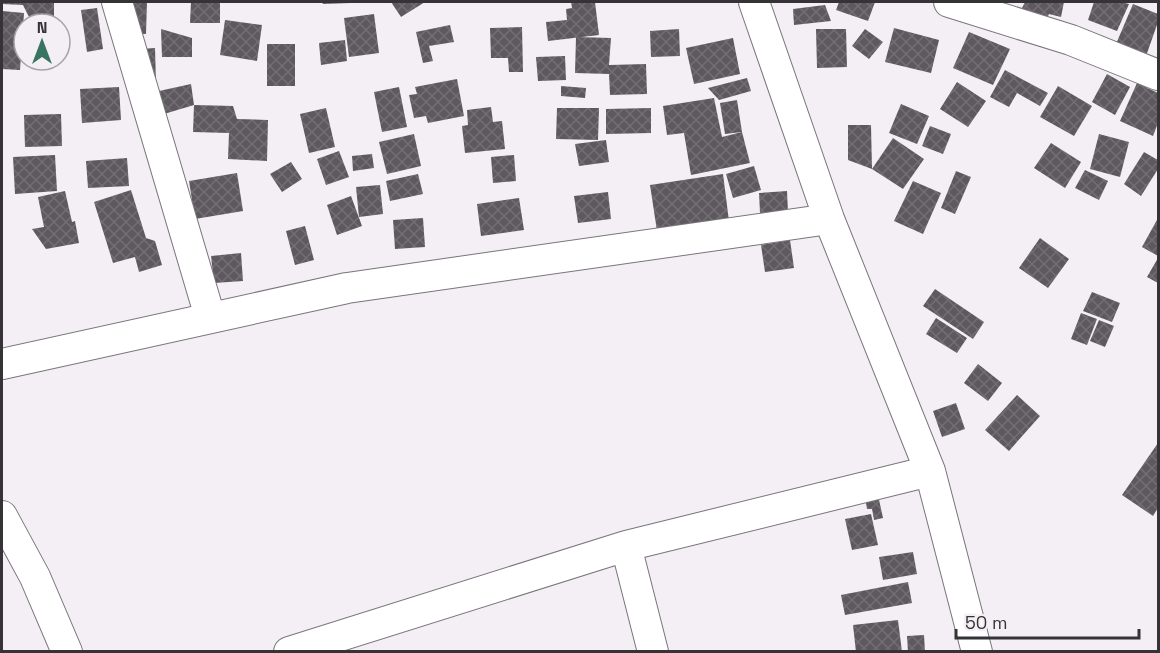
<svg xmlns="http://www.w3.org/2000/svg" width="1160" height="653" viewBox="0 0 1160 653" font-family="'Space Grotesk',sans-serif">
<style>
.building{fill:url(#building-cross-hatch)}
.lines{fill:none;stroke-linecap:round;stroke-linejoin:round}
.minor-casing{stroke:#7a757b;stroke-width:32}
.minor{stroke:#fff;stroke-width:30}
</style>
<defs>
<pattern id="building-cross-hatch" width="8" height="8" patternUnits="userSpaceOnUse" patternTransform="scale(1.5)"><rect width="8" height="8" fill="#5e595f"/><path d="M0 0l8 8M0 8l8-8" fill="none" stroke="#726e73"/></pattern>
</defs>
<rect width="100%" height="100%" fill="#f4eef5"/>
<!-- building -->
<path class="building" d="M2,2H54V19H30L23,5L2,4Z
M133,2H147L146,34L123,33L133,9Z
M191,2H220V23H190Z
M322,2H351V3L323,4Z
M391,2H425L401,17Z
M571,2H595L599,35L548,41L546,22L567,20L566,9L572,8Z
M839,2H875L868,21L836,10Z
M1025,2H1064L1061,17L1049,14L1045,22L1020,12Z
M1094,2H1121L1129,4L1117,31L1088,20Z
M1133,4L1158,14V22L1145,59L1116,44Z
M825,5L831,21L794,25L793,9Z
M97,8L103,49L87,52L81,10Z
M2,11L24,13L20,70L2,69Z
M374,14L379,53L349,57L344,18Z
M225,20L262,25L257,61L220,55Z
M450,25L454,42L429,46L433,61L423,63L416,32Z
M522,27L523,72H509L508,58H491L490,28Z
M894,28L939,40L931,73L885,62Z
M161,29L192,38V57H162Z
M679,29L680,56L651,57L650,31Z
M816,29H846L847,67L817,68Z
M865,29L883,42L869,59L852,46Z
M969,32L1010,49L993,85L953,68Z
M576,37L611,38L609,65L646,64L647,94L610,95L609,74L575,73Z
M733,38L740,74L694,84L686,48Z
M345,40L347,61L321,65L319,43Z
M267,44H295V86H267Z
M155,48L156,83L141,49Z
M565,56L566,80L538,81L536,57Z
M1005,70L1048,93L1040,106L1017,93L1009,107L990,97Z
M1107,74L1130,87L1115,115L1092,102Z
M747,78L751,91L719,100L708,88Z
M457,79L464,116L428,123L426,116L414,118L409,95L417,94L415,87Z
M957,82L986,101L968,127L940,109Z
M1137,83L1158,93V123L1153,136L1120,121Z
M191,84L194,105L164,114L159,91Z
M561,86L586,88L585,98L561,96Z
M1058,86L1092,106L1074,136L1040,117Z
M119,87L121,120L82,123L80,89Z
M399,87L407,127L382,132L374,92Z
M714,98L722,137L742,132L750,163L691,175L684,133L667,135L663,106Z
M737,100L742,132L725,134L720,103Z
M901,104L929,116L917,144L889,133Z
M194,105L233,106L237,119L268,120L267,161L228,159L229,133L193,132Z
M491,107L493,122L502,121L505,149L465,153L462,126L468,125L467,110Z
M326,108L335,147L309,153L300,114Z
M557,108H599L598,140L556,139Z
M651,108V133L606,134V109Z
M61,114L62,146L25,147L24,115Z
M848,125H871L872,169L848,160Z
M930,126L951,134L943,154L922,146Z
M414,134L421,166L387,174L379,142Z
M1099,134L1129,142L1120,177L1090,169Z
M893,138L924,159L903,189L872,169Z
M606,140L609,162L579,166L575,144Z
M1051,143L1081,162L1065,188L1034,168Z
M339,151L349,177L326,185L317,159Z
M1144,152L1158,160V169L1141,196L1124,184Z
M372,154L374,168L353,171L352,156Z
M55,155L57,191L15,194L13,157Z
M514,155L516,181L493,183L491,157Z
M127,158L129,186L88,188L86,161Z
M291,162L302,179L282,192L270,174Z
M754,166L761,190L733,198L726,174Z
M1085,170L1108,181L1099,200L1075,188Z
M956,171L971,177L955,214L941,208Z
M237,173L243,211L195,219L189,181Z
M418,174L423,194L390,201L386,181Z
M723,174L729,221L657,231L650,185Z
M913,181L941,193L923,234L894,221Z
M380,185L383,214L359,217L356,187Z
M131,190L146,238L155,241L162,265L139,272L135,257L113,263L94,202Z
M65,191L72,222L75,221L79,243L46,249L32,229L44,227L38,197Z
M787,191L788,212L760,213L759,193Z
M608,192L611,219L578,223L574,196Z
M351,196L362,226L337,235L327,205Z
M519,198L524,230L481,236L477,204Z
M423,218L425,247L395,249L393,220Z
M1158,218V256L1142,247Z
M305,226L314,260L295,265L286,231Z
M1040,238L1069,259L1048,288L1019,268Z
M790,240L794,268L765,272L761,245Z
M241,253L243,281L214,283L211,256Z
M1158,258V283L1147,277Z
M935,289L984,322L973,339L923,306Z
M1092,292L1120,303L1112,322L1083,311Z
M1081,313L1097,319L1087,345L1071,339Z
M936,318L967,338L957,353L926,334Z
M1099,320L1114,326L1105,347L1090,341Z
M978,364L1002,383L988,401L964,383Z
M1017,395L1040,416L1009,451L985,430Z
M956,403L965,429L942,437L933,411Z
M1158,443V508L1153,516L1122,495Z
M878,495L883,518L874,520L872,509H867L865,497Z
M871,514L878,545L852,550L845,519Z
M913,552L917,574L883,580L879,557Z
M908,582L912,603L845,615L841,595Z
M898,620L902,652H856L853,625Z
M924,635L925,652H908L907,636Z"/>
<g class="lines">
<defs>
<path id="minor" d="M117,2L210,317
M754,2L829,219L930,471L977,652
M949,2L1071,40L1158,75
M2,364L347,288L829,219
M2,516L35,577L67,652
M626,546L653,652
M289,652L626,546L930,471"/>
</defs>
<!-- minor casing -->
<use href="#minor" class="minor-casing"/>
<!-- minor -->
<use href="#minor" class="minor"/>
</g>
<!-- border -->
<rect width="1160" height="653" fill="none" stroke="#353336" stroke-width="6"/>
<!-- north arrow -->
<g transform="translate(42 42)"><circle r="28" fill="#f4eef5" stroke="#a8a3a9" stroke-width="1.5"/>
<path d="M0-4.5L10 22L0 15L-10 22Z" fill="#38745f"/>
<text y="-9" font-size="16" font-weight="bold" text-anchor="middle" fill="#353336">N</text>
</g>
<!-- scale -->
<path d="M956 629v9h183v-9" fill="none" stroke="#353336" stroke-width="3"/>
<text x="965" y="629" font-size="18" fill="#353336" stroke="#f4eef5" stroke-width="4.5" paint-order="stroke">50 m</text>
</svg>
